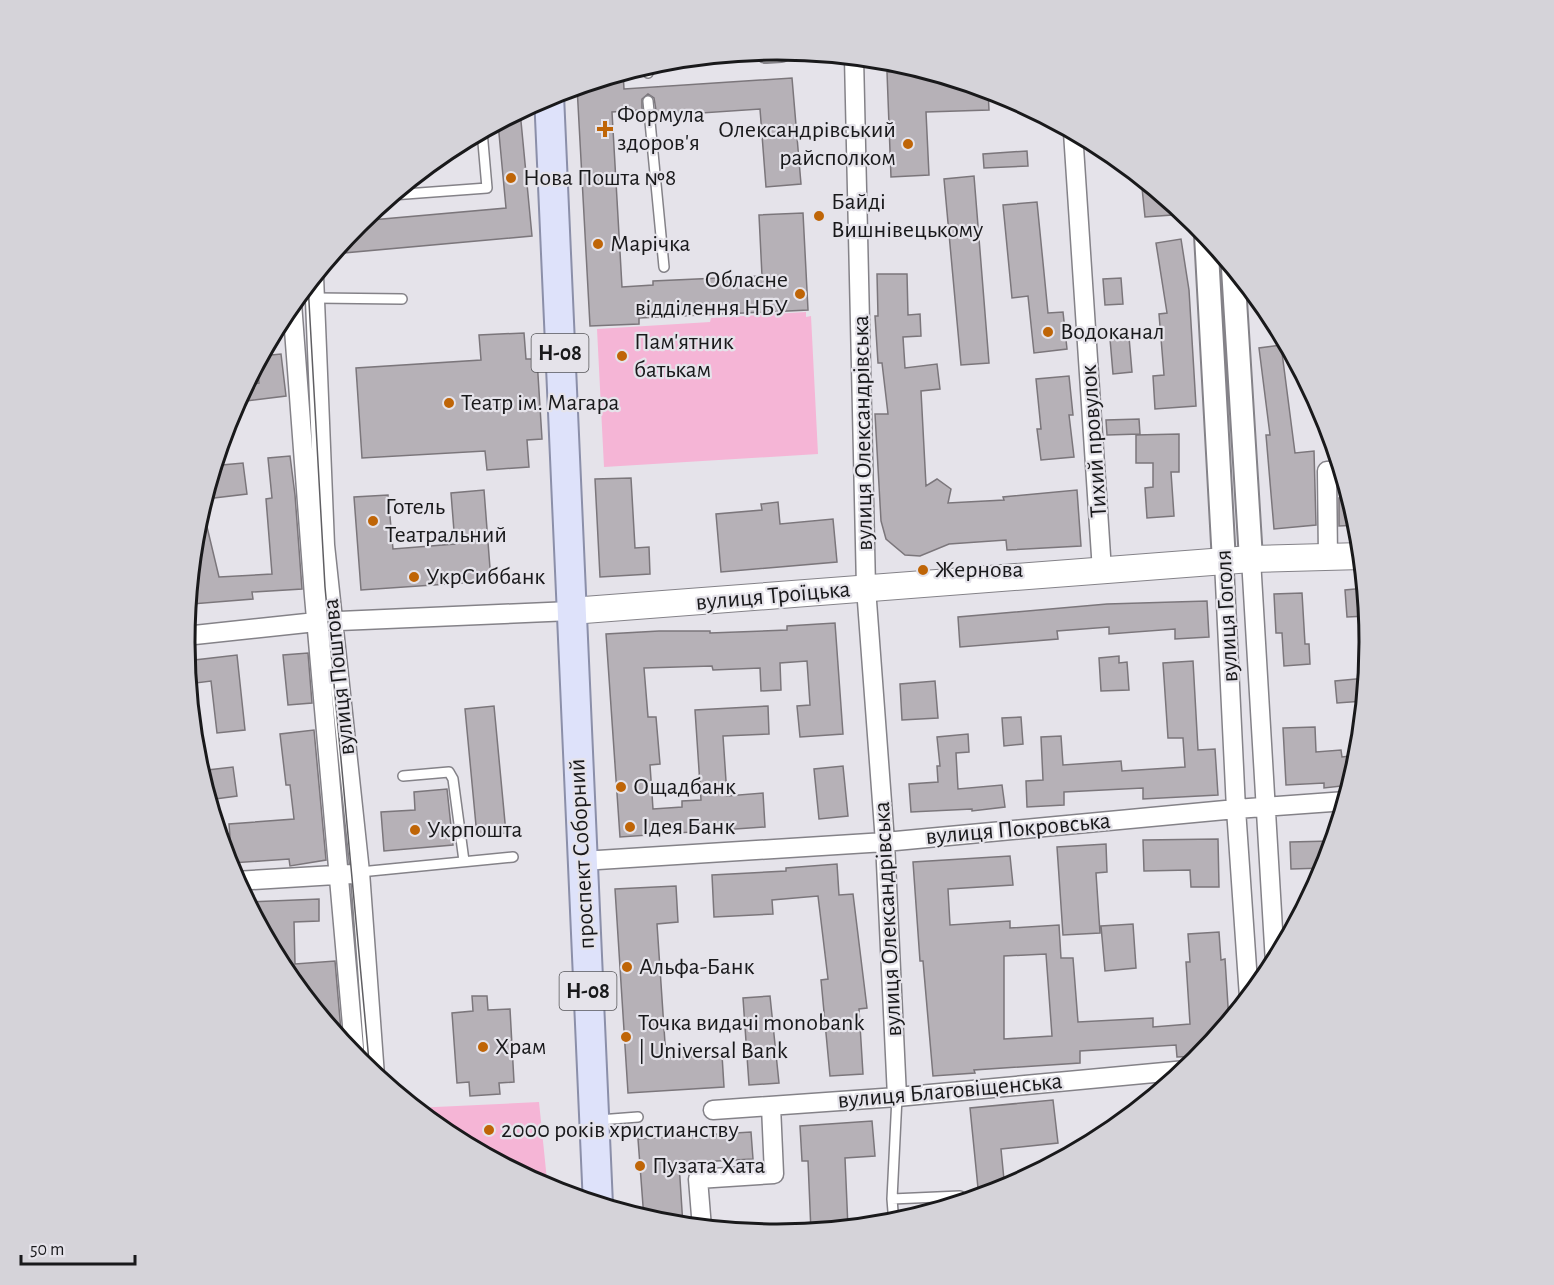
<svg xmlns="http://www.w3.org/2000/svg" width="1554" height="1285" viewBox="0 0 1554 1285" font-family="'Alegreya Sans',sans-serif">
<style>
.green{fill:#f5b5d6}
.building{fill:#b6b1b7;stroke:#7b767b;stroke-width:1.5;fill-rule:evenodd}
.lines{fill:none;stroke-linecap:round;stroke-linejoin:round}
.service-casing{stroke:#848288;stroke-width:12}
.minor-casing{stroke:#848288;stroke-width:21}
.tertiary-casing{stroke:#848288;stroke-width:26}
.secondary-casing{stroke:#848288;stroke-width:28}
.primary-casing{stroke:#8b8fa9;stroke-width:32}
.service{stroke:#fff;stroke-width:9}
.minor{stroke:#fff;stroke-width:18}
.tertiary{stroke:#fff;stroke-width:22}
.secondary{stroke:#fff;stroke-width:26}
.primary{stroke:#dee2fa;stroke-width:28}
.tram{stroke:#5f5e62;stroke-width:1.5}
.poi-dot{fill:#bf6507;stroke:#e5e3ea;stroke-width:2}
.labels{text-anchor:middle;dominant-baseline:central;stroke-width:4.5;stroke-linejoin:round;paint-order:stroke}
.shield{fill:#e5e3ea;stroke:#565659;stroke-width:1.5}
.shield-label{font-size:22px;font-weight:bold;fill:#19191b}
.poi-label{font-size:24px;fill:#19191b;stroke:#e5e3ea;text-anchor:start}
.street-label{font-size:24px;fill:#19191b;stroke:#e5e3ea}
.rim{fill:none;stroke:#19191b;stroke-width:3}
</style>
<rect width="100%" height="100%" fill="#e5e3ea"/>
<!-- green -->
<path class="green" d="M806,312V317L811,316L818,454L604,467L597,329L710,322L711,318Z
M539,1102L548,1190L447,1135L414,1108Z"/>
<!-- building -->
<path class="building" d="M925,71L988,90L989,110L926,112L929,175L891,177L887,72Z
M623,72L624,89L792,78L801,184L766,187L760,109L657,116L654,98L648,94L642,99V110L612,112L622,287L653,285V281L762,276L759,215L803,213L808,310L639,318V324L590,326L577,86Z
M520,111L532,236L332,254L360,221L506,208L498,123Z
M1027,151L1028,166L984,168L983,154Z
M974,176L989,363L961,365L944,179Z
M1141,178L1171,202L1172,215L1145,217Z
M1037,202L1048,313L1063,312L1067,349L1034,353L1028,296L1012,298L1003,205Z
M1181,239L1189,290L1196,406L1155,409L1153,376L1164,375L1159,314L1167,313L1156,243Z
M877,274H907L908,315L920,314L921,336L903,337L905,368L937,364L940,389L921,391L926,486L937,479L951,489L948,503L1004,500L1003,497L1077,490L1081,546L1007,550L1006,540L949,544L920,556L905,555L886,539L881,521L875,414H888L882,363H878L875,316H878Z
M1121,278L1123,304L1105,305L1103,279Z
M524,333L526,359H537L542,439L527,440L529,467L487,470L485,451L362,458L356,368L481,360L479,335Z
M1129,337L1132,372L1113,374L1110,339Z
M1281,345L1295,453L1314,451L1316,525L1274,529L1266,435H1270L1259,348Z
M281,354L286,396L237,402L245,385L259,383L257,363L261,356Z
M1069,376L1073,415H1069L1074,457L1041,460L1037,429H1041L1036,379Z
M1139,419L1140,434L1107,435L1106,420Z
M1179,434V472H1171L1174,516L1147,518L1145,488L1153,487V463H1136V435Z
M290,456L295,495L302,589L252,592L253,599L192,604L190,577L195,526L202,506L219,577L272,574L266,499L272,498L268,458Z
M243,463L247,494L214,498L203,502L212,473L222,469V465Z
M631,478L635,548L649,547L650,574L600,577L595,479Z
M484,490L491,581L361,590L354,497L388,495L393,549L455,544L451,493Z
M1350,497L1358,525L1339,526V498Z
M778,502L780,524L833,519L837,562L721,572L716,514L762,510L761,504Z
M1365,588L1367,616L1347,617L1345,590Z
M1302,593L1305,644H1309L1310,664L1284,666L1282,633H1276L1274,594Z
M1207,601L1209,637L1175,639V629L1109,634V627L1057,631L1058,639L960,647L958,617L1107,604Z
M835,623L843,734L800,737L797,706L810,705L807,661L780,663L781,690L761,691L760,668L713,670L712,666L644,668L648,717H656L660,764L650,765L653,809L682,807V801L701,800L695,710L768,706L769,734L723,736L727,796L763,793L765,827L620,837L606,634L659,631H710V633L787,630V626Z
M308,653L312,703L288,705L283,655Z
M237,655L245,730L217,733L211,681L188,684L186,661Z
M1119,656V663L1127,662L1129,690L1101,691L1099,658Z
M1193,661L1198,750L1215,749L1218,795L1143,799V788L1064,792V805L1027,807L1026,781L1043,780L1041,737L1061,736L1063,765L1121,761L1122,771L1185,767L1183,738H1168L1163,663Z
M1366,678L1364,701L1337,703L1335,681Z
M935,681L938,718L902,720L900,684Z
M494,706L506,833L477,836L465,709Z
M1021,717L1023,744L1004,746L1002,718Z
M1315,727L1316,752L1341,750L1342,757L1359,755L1350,785L1324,788V783L1286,785L1283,728Z
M314,730L326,860L290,866L289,859L232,863L229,824L294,819L290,785H286L280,734Z
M968,734L969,752L956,753L958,789L1002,785L1005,807L972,811V809L911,812L909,784L938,782L937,766H940L937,737Z
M843,766L848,816L819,819L814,769Z
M233,767L237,796L208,800L199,771Z
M447,789L453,845L384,851L381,812L415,810L414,792Z
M1218,839L1219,887H1191L1190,870L1144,871L1143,840Z
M1331,841V848L1325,868L1291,869L1290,842Z
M1106,844L1107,872L1096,873L1100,933L1063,935L1057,847Z
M1010,856L1013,885L948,889L950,925L1010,921V928L1059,925L1061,958H1073L1078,1022L1153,1018V1027L1190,1024L1186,962H1190L1188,934L1219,932L1221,960L1225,959L1229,1022L1201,1056L1177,1057L1176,1045L1080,1051V1063L974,1070L975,1073L933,1076L923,961H920L913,862ZM1046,954L1052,1036L1004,1039V956Z
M837,864L839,895L853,894L867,1008L859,1009L863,1074L830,1076L821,980L828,979L818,896L772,900L773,914L714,917L712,875L786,871V868Z
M676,886L678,922L657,924L666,1058L722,1055L724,1087L628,1093L615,889Z
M319,899V921L294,922L295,964L335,961L342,1043L284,972L246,902Z
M1133,924L1136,968L1105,971L1101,926Z
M472,996H487L488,1010L510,1009L514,1082L499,1083L500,1094L470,1096L469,1082L457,1083L452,1013L473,1011Z
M770,996L779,1083L749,1085L743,998Z
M1053,1100L1058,1143L1001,1149L1005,1190L979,1198L970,1108Z
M872,1121L875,1156L845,1158L848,1228L811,1232L808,1161H802L800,1126Z
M751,1132L753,1159L679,1163L683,1226L661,1224L644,1219L638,1139Z"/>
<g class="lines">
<defs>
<path id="service" d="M647,65L648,73
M648,101L664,267
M392,195L487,188L482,131
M316,298L402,299
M403,776L449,772L453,779L464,861
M360,872L513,857
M599,1120L638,1117
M892,1199L960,1196V1204
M894,1224L892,1199L897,1097"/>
<path id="minor" d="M854,57L866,588L885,842L897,1097
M1073,132L1102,571
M314,276L325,545L360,872L375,1076
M292,303L314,596L355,1059
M1328,558L1327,471L1341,470
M1251,559L1275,963
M1224,562L1236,809L1249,997
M185,636L316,622L571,611
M582,861L885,842L1236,809L1346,801
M235,881L352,874
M713,1110L897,1097L1186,1070
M702,1228L698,1179L774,1174L771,1106"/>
<path id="tertiary" d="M766,51L781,50
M1206,235L1224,562
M1233,268L1251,559"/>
<path id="secondary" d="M571,611L1251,559L1362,556"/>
<path id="primary" d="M549,95L598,1205"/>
</defs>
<!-- service casing -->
<use href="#service" class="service-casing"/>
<!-- minor casing -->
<use href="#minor" class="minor-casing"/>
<!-- tertiary casing -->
<use href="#tertiary" class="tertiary-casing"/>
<!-- secondary casing -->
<use href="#secondary" class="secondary-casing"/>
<!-- primary casing -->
<use href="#primary" class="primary-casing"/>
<!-- service -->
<use href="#service" class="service"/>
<!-- minor -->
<use href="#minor" class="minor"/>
<!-- tertiary -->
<use href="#tertiary" class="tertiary"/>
<!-- secondary -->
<use href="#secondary" class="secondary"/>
<!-- primary -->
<use href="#primary" class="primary"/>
<!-- tram -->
<path class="tram" d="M308,284L325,587L370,1072"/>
</g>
<!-- markers -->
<g class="poi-dot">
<path d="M602 120h6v6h6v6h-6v6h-6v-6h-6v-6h6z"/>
<circle cx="908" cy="144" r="6"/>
<circle cx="511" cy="178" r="6"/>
<circle cx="819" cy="216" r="6"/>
<circle cx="598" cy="244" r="6"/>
<circle cx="800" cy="294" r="6"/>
<circle cx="1048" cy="332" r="6"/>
<circle cx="622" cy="356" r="6"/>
<circle cx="449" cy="403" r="6"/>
<circle cx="373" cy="521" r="6"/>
<circle cx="923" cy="570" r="6"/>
<circle cx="414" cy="577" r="6"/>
<circle cx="621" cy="787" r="6"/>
<circle cx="630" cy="827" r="6"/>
<circle cx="415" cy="830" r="6"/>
<circle cx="627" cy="967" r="6"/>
<circle cx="626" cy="1037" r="6"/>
<circle cx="483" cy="1047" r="6"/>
<circle cx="489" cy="1130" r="6"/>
<circle cx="640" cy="1166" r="6"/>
</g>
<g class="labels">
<!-- shield labels -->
<g class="shield">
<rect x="531.5" y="334" width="57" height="38" rx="4.5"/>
<rect x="559.5" y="972" width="57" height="38" rx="4.5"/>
</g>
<g class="shield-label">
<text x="560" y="353">Н-08</text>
<text x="588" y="991">Н-08</text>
</g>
<!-- poi labels -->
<g class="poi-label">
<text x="617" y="115">Формула<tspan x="617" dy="28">здоров'я</tspan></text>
<text x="896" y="130" text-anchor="end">Олександрівський<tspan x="896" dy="28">райсполком</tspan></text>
<text x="523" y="178">Нова Пошта №8</text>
<text x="831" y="202">Байді<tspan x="831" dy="28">Вишнівецькому</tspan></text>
<text x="610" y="244">Марічка</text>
<text x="788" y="280" text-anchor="end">Обласне<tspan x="788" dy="28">відділення НБУ</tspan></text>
<text x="1060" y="332">Водоканал</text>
<text x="634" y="342">Пам'ятник<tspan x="634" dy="28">батькам</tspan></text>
<text x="461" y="403">Театр ім. Магара</text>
<text x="385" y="507">Готель<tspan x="385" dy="28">Театральний</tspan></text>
<text x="935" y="570">Жернова</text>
<text x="426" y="577">УкрСиббанк</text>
<text x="633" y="787">Ощадбанк</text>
<text x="642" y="827">Ідея Банк</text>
<text x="427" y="830">Укрпошта</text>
<text x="639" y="967">Альфа-Банк</text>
<text x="638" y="1023">Точка видачі monobank<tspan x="638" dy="28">| Universal Bank</tspan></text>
<text x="495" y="1047">Храм</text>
<text x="501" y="1130">2000 років христианству</text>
<text x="652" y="1166">Пузата Хата</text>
</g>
<!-- street labels -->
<g class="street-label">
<text transform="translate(863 433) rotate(-91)">вулиця Олександрівська</text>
<text transform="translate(1094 441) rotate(-94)">Тихий провулок</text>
<text transform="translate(773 596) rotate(-5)">вулиця Троїцька</text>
<text transform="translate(1227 616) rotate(-93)">вулиця Гоголя</text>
<text transform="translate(339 677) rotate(-96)">вулиця Поштова</text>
<text transform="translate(1018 829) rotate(-5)">вулиця Покровська</text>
<text transform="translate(582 854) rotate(-93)">проспект Соборний</text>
<text transform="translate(888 919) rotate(-93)">вулиця Олександрівська</text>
<text transform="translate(950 1091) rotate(-5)">вулиця Благовіщенська</text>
</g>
</g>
<!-- crop -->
<path d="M0 0H1554V1285H0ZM195 642a582 582 0 1 1 1164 0a582 582 0 1 1-1164 0Z" fill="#d5d3d9" fill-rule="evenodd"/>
<path class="rim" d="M195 642a582 582 0 1 1 1164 0a582 582 0 1 1-1164 0Z"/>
<!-- scale -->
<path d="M21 1255v9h114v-9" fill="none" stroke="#19191b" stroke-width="3"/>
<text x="30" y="1255" font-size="18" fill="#19191b" stroke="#e5e3ea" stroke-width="4.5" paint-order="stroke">50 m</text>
</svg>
